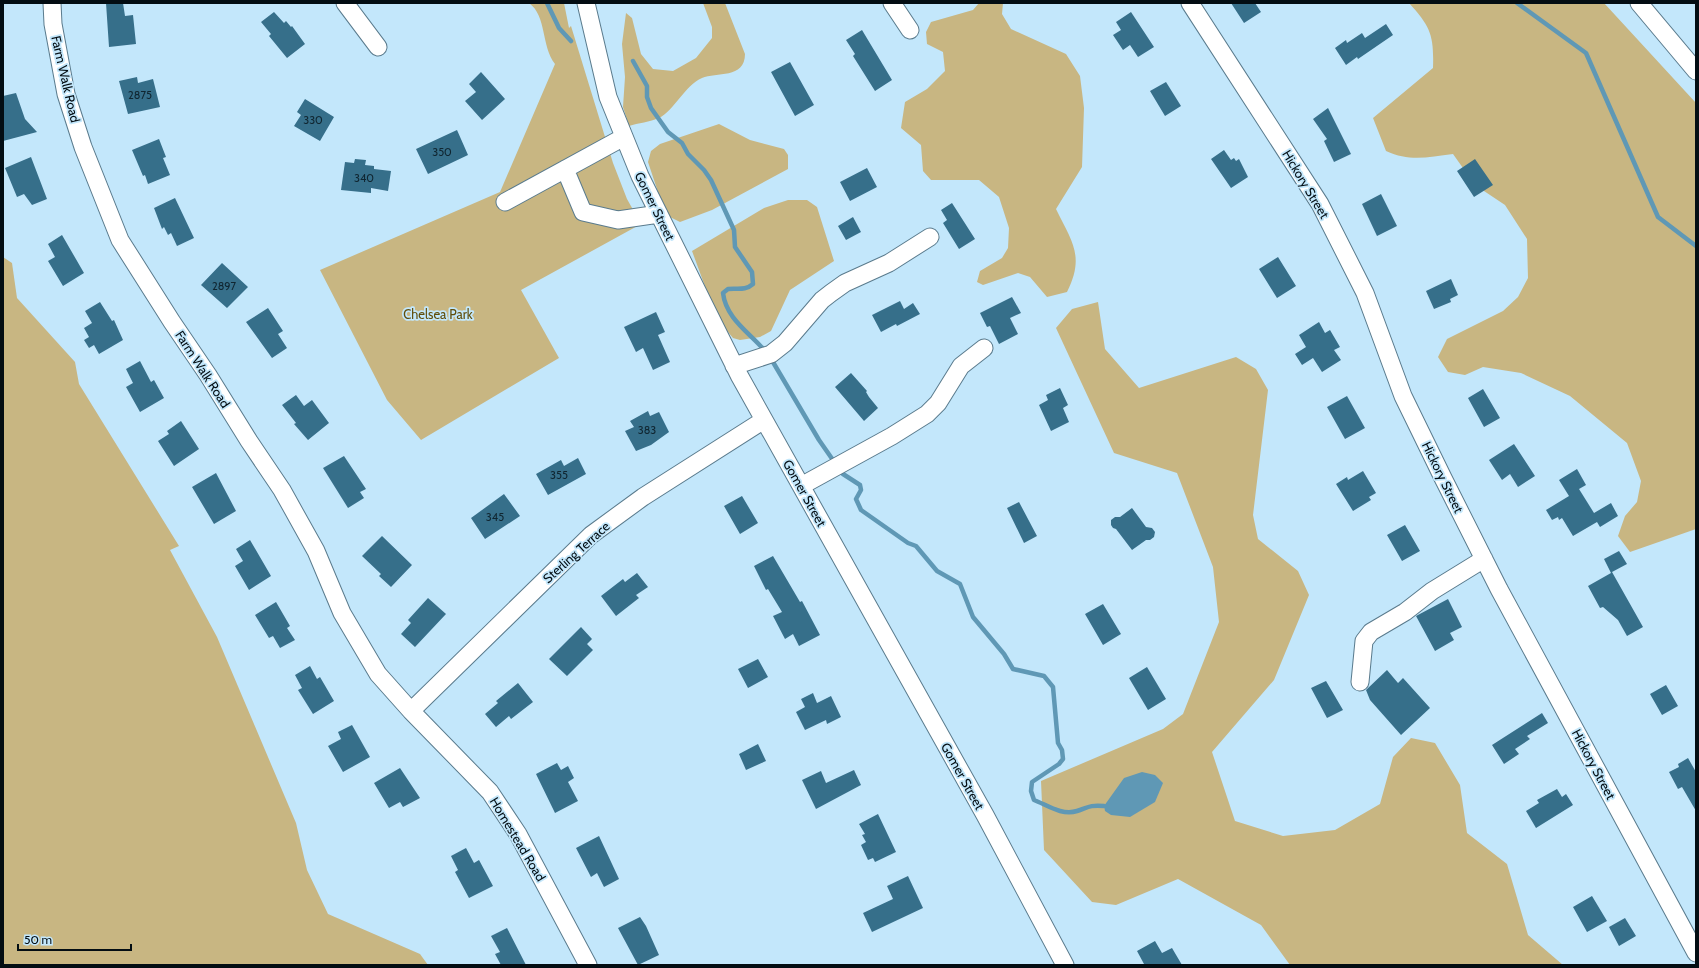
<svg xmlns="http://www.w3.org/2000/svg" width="1699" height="968" viewBox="0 0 1699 968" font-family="Cabin,sans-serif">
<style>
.green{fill:#c8b682}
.water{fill:#5f98b5}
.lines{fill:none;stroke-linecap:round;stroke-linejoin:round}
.stream{stroke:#5f98b5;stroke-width:4.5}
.building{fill:#366f8a}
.minor-casing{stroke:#5a7b8d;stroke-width:19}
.minor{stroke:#fff;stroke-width:17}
.labels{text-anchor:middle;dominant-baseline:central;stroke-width:3.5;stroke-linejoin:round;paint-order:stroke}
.number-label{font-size:11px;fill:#102631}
.street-label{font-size:13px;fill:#030d13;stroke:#c3e7fb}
.park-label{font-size:13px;fill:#614e0b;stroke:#c3e7fb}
</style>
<rect width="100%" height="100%" fill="#c3e7fb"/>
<!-- green -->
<path class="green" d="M529,3H564L569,28L571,26L613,163L627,199L641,224L521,290L559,358L421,440L387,400L320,270L500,192L555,64C541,46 547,16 529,3Z
M703,3H725L745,54C745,79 716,72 702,78C685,85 674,111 659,118C650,122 638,123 629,126L623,107L625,77L622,44L626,13L632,18L641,54L653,69L673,71L696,58L712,38V27Z
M979,3H1003L1002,14L1011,29L1066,54L1080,76L1084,108L1082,167L1056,209C1072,242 1085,256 1067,292L1047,297L1030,277L1018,273L983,285L977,282L980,271L1002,258L1008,248L1009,228L999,197L979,180H931L923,171L921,145L901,128L905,102L927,89L945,71L943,52L927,44L926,32L931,22L973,10Z
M1409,3H1604L1696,103V529L1630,552L1618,536L1625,516L1637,502L1641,481L1627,443L1570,396L1521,373L1483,367L1465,375L1448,372L1438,357L1447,339L1503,311L1518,297L1528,278L1527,239L1505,205L1475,185L1453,154C1428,157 1410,162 1386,151L1373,118L1433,68C1434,36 1431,27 1409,3Z
M719,124L750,140L784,149L788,155V169L712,210L680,222L668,216L664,210L648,162L651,151L660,144Z
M788,200H807L817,207L834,261L790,290L771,331L760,337L740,340L733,338L717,319L692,251L764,208Z
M3,257L12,263L17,298L75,362L79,384L179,546L170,550L217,637L296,823L307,870L328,914L420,954L428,965H3Z
M1098,302L1105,349L1139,388L1236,357L1256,369L1268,390L1253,515L1258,539L1298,571L1309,595L1274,680L1212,752L1235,821L1283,836L1335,830L1380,804L1393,757L1411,738L1435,743L1460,785L1467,833L1507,864L1528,935L1563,965H1290L1261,925L1178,879L1116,905L1092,902L1044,850L1041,781L1163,729L1183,714L1219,622L1213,567L1177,473L1114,453L1056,328L1072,309Z"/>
<!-- water -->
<path class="water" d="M1142,772L1155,775L1163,783L1155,802L1130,817L1111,815L1105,811L1104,806L1124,778Z"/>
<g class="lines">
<!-- stream -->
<path class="stream" d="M547,3L559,28L571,41
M1517,3L1586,53L1658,217L1696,246
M633,61L647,86V97L651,108L668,132L682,143L688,154L704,170L711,180L734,230L735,247L752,272L753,284C745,291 738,288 728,289L723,293C726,319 750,333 766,352
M770,357L819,440L835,463
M840,469L843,474L860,485L861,490L856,499L861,510L908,543L916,546L937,571L960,584L973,617L1004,654L1013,669L1044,676L1053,687L1058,743L1062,750L1063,759L1059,764L1032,782L1031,791L1034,800C1047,805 1062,816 1077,811C1089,807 1089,805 1104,806"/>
</g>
<!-- building -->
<path class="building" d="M106,3H123L125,16L133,15L136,44L109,47Z
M1231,3H1255L1261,12L1244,23Z
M274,12L284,23L286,21L291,27L292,26L305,44L287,58L269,36L271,34L261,22Z
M1131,12L1154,47L1138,57L1130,45L1123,50L1113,35L1121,30L1116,22Z
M1386,24L1393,35L1358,59L1357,57L1346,65L1335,48L1346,40L1347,43L1362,33L1365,38Z
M862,30L892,80L875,91L853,56L855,54L846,40Z
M790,62L814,105L795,116L771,72Z
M481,72L505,99L482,120L465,101L476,92L469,84Z
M137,77L138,83L153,79L160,107L128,114L119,81Z
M1166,82L1181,106L1165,116L1150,91Z
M16,93L25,119L37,132L3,141V96Z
M305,99L334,117L320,141L294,126L301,115L297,112Z
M1328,108L1351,154L1334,162L1324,141L1327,139L1313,119Z
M457,130L468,155L428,174L416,149Z
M159,139L166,157L163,158L170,175L148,184L145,175L143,176L132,150Z
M1224,150L1231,160L1234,158L1236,161L1239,159L1248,177L1231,188L1211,159Z
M31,157L47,199L32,205L24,194L17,197L5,168Z
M355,159L366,160L365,165L374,166V169L391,171L388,191L371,188V193L341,190L345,162L354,163Z
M1475,159L1493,185L1474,197L1457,171Z
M867,168L877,187L850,201L840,182Z
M1381,194L1397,226L1377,236L1362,204Z
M175,198L194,238L177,246L171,233L168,235L164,227L162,229L154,208Z
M952,203L975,239L959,249L943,223L947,220L941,210Z
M853,217L861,232L846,240L838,226Z
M62,235L84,273L63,286L48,261L55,257L48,244Z
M1278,257L1296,286L1277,298L1259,269Z
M222,263L248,287L227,308L201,285Z
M1451,279L1458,295L1450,299L1451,302L1434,309L1426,291Z
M1012,297L1021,313L1010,318L1018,334L999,344L990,326L987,327L980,313Z
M900,301L904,309L913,303L920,314L897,326L896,324L881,332L872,315Z
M100,302L112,321L114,320L123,340L99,354L94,345L89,348L84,340L89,337L84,328L92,323L85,311Z
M268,308L283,331L278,334L287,348L272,358L246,322Z
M656,312L665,332L658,335L670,362L653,370L643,348L636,352L624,327Z
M1319,322L1325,333L1330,330L1340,347L1334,350L1341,360L1322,372L1313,358L1302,365L1295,354L1306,347L1299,335Z
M140,361L151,382L154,380L164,398L140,412L126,387L133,383L126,369Z
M851,373L867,391L866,392L869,397L878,408L864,421L835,387Z
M1060,388L1068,405L1063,408L1069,422L1051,431L1039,405L1048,400L1046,395Z
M1483,389L1500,418L1484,427L1468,398Z
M296,395L304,406L312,400L329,423L308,440L294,424L296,423L282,405Z
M1347,396L1365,428L1345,439L1327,407Z
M648,411L650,416L659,412L669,432L651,445L636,451L625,431L634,427L630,421Z
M181,421L199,449L174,466L158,441L169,434L167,431Z
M1514,444L1535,476L1518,487L1510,474L1502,480L1489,460Z
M344,456L366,489L360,492L364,498L348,508L323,468Z
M578,458L586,474L548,495L536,474L561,460L564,466Z
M1577,469L1586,485L1579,489L1594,513L1611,503L1618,516L1600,527L1597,522L1573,536L1562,518L1559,520L1558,517L1552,520L1546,510L1569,496L1559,480Z
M1363,471L1376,493L1369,497L1371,500L1353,511L1336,484L1347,477L1348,480Z
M216,473L236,511L214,524L192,487Z
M504,494L520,516L485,539L471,518Z
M742,496L758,523L740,534L724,506Z
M1019,502L1037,536L1024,543L1007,508Z
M1132,508L1146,527L1152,528L1155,532L1154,537L1150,540H1146L1132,550L1116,529L1113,528L1111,525V520L1115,517H1120Z
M1405,525L1420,551L1402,561L1387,535Z
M382,536L412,565L391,587L379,576L381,574L362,556Z
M250,540L271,576L249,590L235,566L243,561L236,549Z
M1619,551L1627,564L1612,572L1643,627L1627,636L1618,620L1603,607L1600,608L1588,586L1611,573L1604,559Z
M773,556L800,602L802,601L820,635L799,646L793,634L785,639L773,616L782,612L768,589L766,590L754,566Z
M637,573L648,587L636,595L639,598L616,616L601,596L623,579L625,582Z
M428,598L446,614L415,647L401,634L411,623L408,620Z
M1448,599L1462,627L1450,633L1454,640L1435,651L1416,616Z
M276,602L290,626L287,628L295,640L280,648L273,636L269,638L255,615Z
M1103,604L1121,634L1103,645L1085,614Z
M581,627L592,639L587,644L593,650L567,676L549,659Z
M758,659L768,677L748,688L738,669Z
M310,666L317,679L320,677L334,701L313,714L298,690L302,688L295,675Z
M1147,667L1166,699L1148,710L1129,678Z
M1387,670L1398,683L1403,678L1430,708L1401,735L1370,700L1366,690Z
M1326,681L1343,710L1327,718L1311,688Z
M518,683L533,702L511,719L509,716L496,727L485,714L498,703L496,701Z
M1666,685L1678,706L1662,715L1650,694Z
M813,693L817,703L831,696L841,717L827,724L826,720L805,730L796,712L805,707L801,699Z
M1542,713L1548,723L1527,736L1530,739L1515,749L1519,754L1504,764L1492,745Z
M352,725L370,757L343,772L328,746L341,739L338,732Z
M758,744L766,761L746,770L739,754Z
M1688,758L1696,772V811L1682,787L1678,789L1669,772L1679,767L1678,764Z
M557,763L561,770L568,766L574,778L568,782L578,801L555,813L536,774Z
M400,768L420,798L403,807L400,802L389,808L374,783Z
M854,770L861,785L816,809L802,780L821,771L826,783Z
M1557,789L1562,797L1566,794L1573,805L1536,828L1526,811L1539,803L1537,800Z
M878,814L896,852L875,862L873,858L868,860L861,845L866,842L862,835L865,834L859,824Z
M599,836L619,879L604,887L597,873L591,877L576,848Z
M466,848L474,863L479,860L493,886L469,898L455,872L458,870L451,856Z
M908,876L923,908L872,932L863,913L893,899L887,886Z
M1592,896L1607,921L1587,932L1573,907Z
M640,917L646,926L659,955L638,965L618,928Z
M1625,918L1636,936L1619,946L1609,927Z
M507,928L526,965H501L495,954L500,952L491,936Z
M1155,941L1162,953L1172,948L1182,965H1143L1144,964L1137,951Z"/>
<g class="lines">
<defs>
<path id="minor" d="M52,3L53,24L66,94L83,147L120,240L172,322L208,375L249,441L282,490L316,551L342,613L378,674L411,711L490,792L518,834L588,965
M345,3L378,47
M586,3L608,97L640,176L739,375L985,815L1065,965
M892,3L910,30
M1190,3L1320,204L1365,293L1403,396L1443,478L1499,589L1696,953
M1639,3L1696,71
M565,169L583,212L618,220L659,214
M505,202L624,137
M734,366L771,354L785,343L822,300L831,293L845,283L889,263L930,237
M801,486L892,436L927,414L938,403L961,366L984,348
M1360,682L1364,641L1371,632L1405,612L1432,591L1484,559
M411,711L591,535L643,497L764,420"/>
</defs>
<!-- minor casing -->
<use href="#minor" class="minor-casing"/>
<!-- minor -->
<use href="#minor" class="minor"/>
</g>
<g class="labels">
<!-- number labels -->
<g class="number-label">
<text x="140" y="95">2875</text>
<text x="313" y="120">330</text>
<text x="442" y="152">350</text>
<text x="364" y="178">340</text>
<text x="224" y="286">2897</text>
<text x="647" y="430">383</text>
<text x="559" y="475">355</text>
<text x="495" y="517">345</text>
</g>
<!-- street labels -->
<g class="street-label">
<text transform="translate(66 79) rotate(77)">Farm Walk Road</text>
<text transform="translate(1306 184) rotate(59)">Hickory Street</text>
<text transform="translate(655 206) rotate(64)">Gomer Street</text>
<text transform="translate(203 369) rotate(57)">Farm Walk Road</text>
<text transform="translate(1443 477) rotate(64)">Hickory Street</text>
<text transform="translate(805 493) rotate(61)">Gomer Street</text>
<text transform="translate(576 552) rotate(-42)">Sterling Terrace</text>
<text transform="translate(1594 764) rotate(62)">Hickory Street</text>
<text transform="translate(963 776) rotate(61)">Gomer Street</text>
<text transform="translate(518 839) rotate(59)">Homestead Road</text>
</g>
<!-- park labels -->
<g class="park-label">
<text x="438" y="314">Chelsea Park</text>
</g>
</g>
<!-- border -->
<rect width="1699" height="968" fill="none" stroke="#030d13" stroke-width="8"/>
<!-- scale -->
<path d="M18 944v6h113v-6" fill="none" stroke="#030d13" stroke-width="2"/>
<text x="24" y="944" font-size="12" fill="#030d13" stroke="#c3e7fb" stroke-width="3" paint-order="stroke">50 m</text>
</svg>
